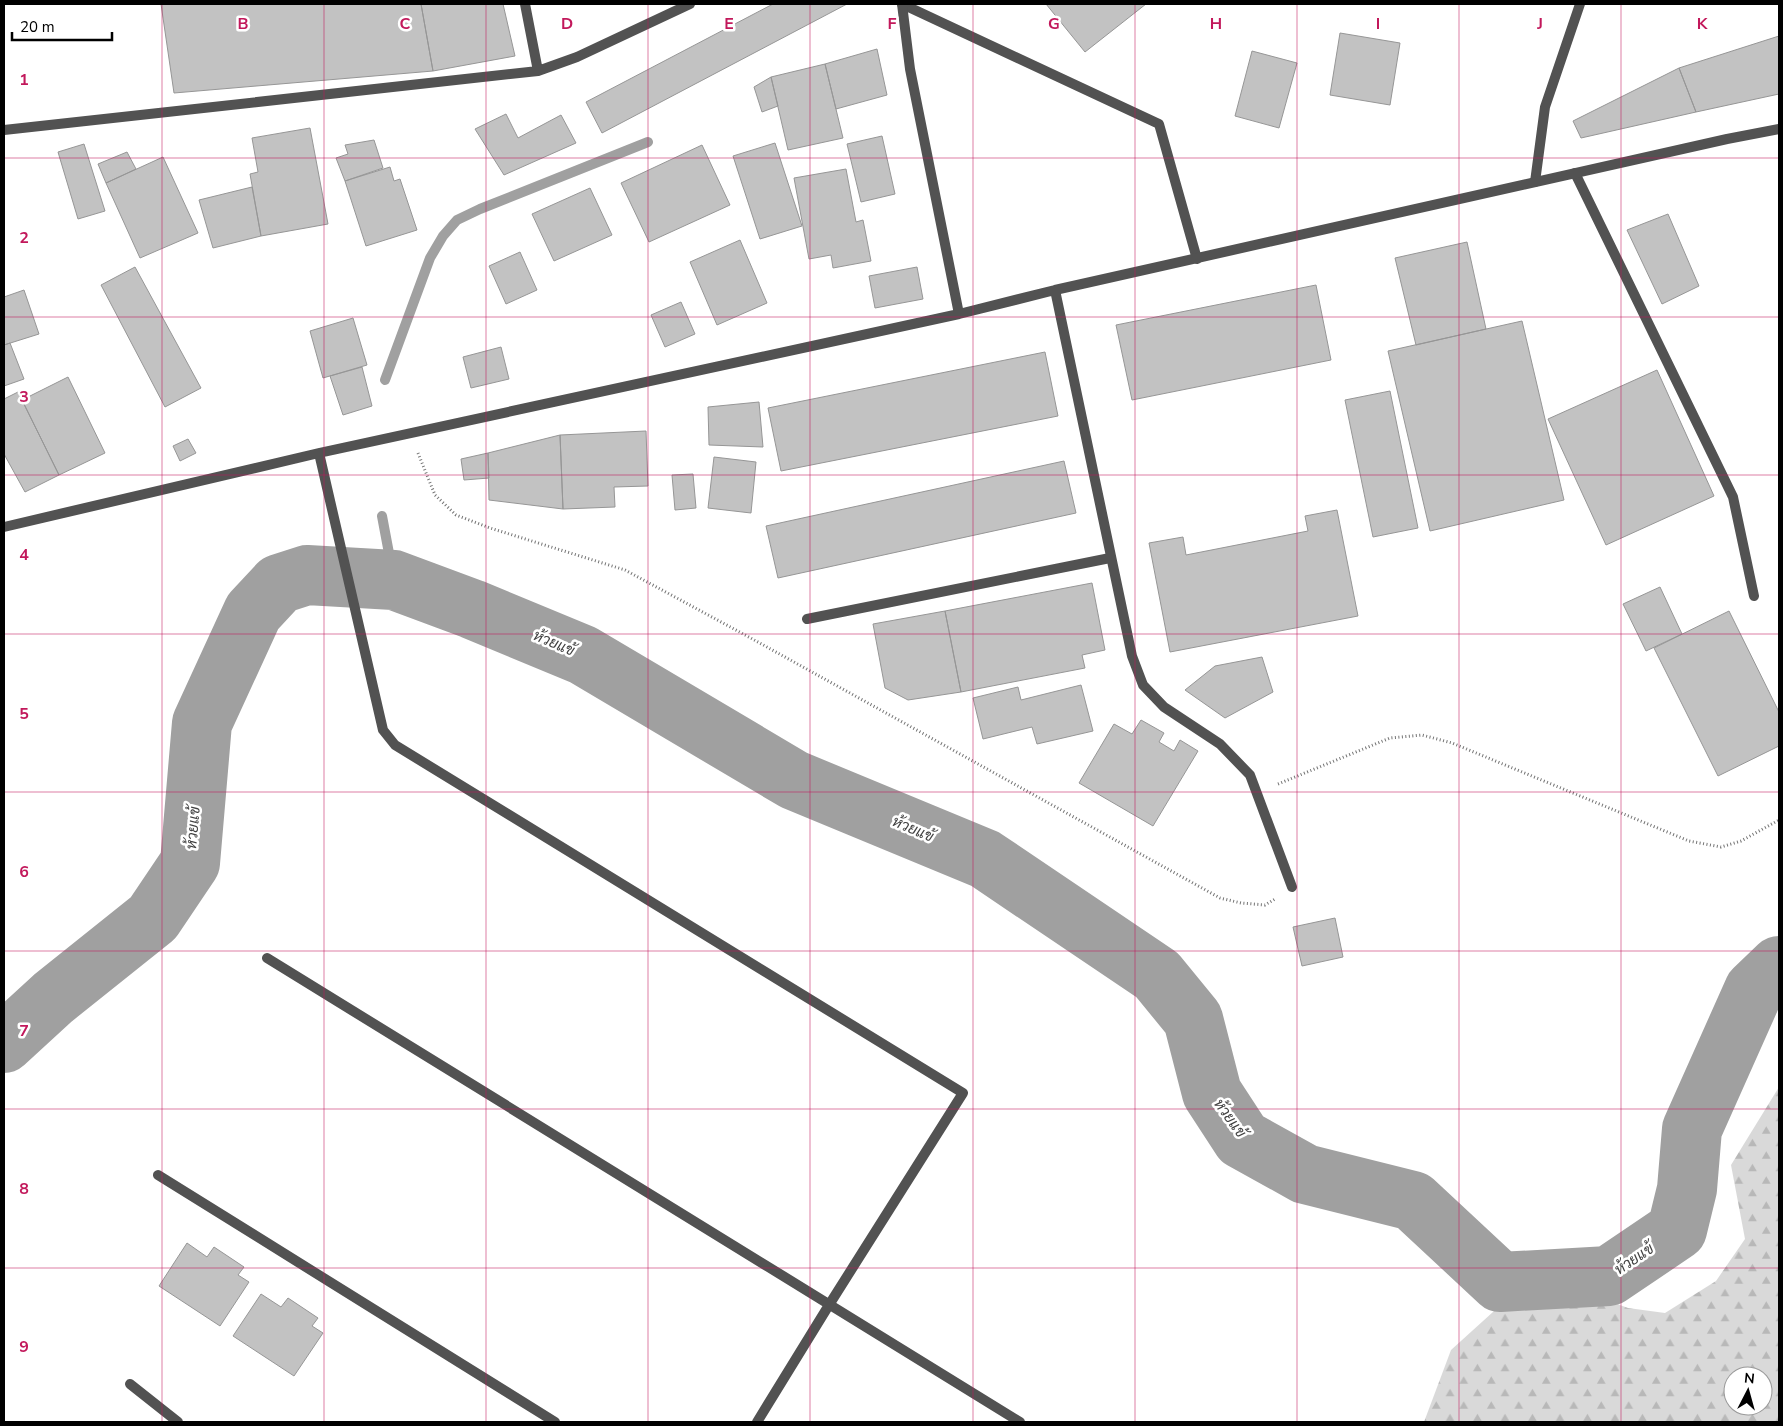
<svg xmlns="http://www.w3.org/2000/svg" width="1783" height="1426" viewBox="0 0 1783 1426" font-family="'Nunito Sans',Sarabun,sans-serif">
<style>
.forest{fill:url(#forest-firs);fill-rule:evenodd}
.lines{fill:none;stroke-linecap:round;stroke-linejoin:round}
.stream{stroke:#a0a0a0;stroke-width:10}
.river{stroke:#a0a0a0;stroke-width:60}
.building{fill:#c2c2c2;stroke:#969696}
.path{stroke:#747474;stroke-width:3;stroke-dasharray:1 2.5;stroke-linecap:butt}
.service{stroke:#525252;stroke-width:10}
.minor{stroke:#525252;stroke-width:10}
.grid{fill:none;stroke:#c2185b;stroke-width:1;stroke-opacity:0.55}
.labels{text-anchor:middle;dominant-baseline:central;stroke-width:5;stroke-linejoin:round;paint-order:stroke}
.water-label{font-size:15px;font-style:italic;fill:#414141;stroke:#fff}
.grid-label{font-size:16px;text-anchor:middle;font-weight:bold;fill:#c2185b;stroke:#fff;stroke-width:5;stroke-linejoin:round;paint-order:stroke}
</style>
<defs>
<pattern id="forest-firs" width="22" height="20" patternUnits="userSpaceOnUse" patternTransform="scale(1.25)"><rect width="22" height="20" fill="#d9d9d9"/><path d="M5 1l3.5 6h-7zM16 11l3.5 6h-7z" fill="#b8b8b8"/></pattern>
</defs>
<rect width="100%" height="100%" fill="#fff"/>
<!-- forest -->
<path class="forest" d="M1779,1087V1422H1424L1451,1350L1504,1302L1596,1296L1628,1308L1665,1313L1716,1281L1745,1239L1731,1165ZM1733,1376H1763V1406H1733Z"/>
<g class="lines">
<!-- stream -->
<path class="stream" d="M385,380L430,258L443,236L457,220L480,209L648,142
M382,516L394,580"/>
<!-- river -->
<path class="river" d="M4,1043L53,998L153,918L190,863L202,723L253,612L279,584L307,575L394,580L472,609L583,655L794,780L985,859L1157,975L1193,1019L1212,1093L1242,1139L1305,1174L1413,1201L1500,1282L1609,1276L1677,1230L1687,1189L1692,1129L1754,990L1779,966"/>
</g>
<!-- building -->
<path class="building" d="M161,4H421L433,71L174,93Z
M421,4H503L515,56L433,71Z
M773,4H847L602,133L586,102Z
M1046,4H1146L1085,52Z
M1340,33L1400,43L1390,105L1330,95Z
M1779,36V94L1696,112L1679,68Z
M877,49L887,95L836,109L825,64Z
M1252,51L1297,63L1279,128L1235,116Z
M825,64L843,138L788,150L771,77Z
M1679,68L1696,112L1581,138L1573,121Z
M771,77L778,106L762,112L754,87Z
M506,114L518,138L561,115L576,143L504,175L475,129Z
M310,128L328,224L261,236L250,174L258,172L252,138Z
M882,136L895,194L861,202L847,144Z
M374,140L383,168L345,181L336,158L348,154L345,145Z
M775,143L802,226L760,239L733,156Z
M84,144L105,211L78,219L58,152Z
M702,145L730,205L649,242L621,183Z
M127,152L136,169L106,183L98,164Z
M163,157L198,233L140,258L106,183Z
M390,167L394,181L400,179L417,230L366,246L345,181Z
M846,169L856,222L863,220L871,261L833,268L831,255L809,259L794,178Z
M252,187L261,236L213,248L199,200Z
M590,188L612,235L554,261L532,214Z
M1668,214L1699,286L1662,304L1627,230Z
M740,240L767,303L717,325L690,262Z
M1467,242L1486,329L1416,345L1395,258Z
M520,252L537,290L506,304L489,266Z
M135,267L201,388L165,407L101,285Z
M917,267L923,299L875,308L869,276Z
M1316,285L1331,360L1132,400L1116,325Z
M24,290L39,334L4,345V297Z
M681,302L695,334L665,347L651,315Z
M353,318L367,365L323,378L310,331Z
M1522,321L1564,500L1430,531L1388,351Z
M10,343L24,379L4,386V345Z
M501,347L509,379L471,388L463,357Z
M1045,352L1058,416L781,471L768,408Z
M362,367L372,406L343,415L330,376Z
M1657,370L1714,496L1606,545L1548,419Z
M68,377L105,453L59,475L22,400Z
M1390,391L1418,528L1373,537L1345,400Z
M18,392L59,475L25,492L4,454V399Z
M759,402L763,447L709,445L708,407Z
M646,431L648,486L614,487L615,507L563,509L560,435Z
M560,435L563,509L489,500L488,453Z
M188,439L196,453L180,461L173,446Z
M488,453L489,478L464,480L461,459Z
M714,457L756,462L751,513L708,508Z
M1064,461L1076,513L778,578L766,526Z
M693,474L696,508L675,510L672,475Z
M1337,510L1358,616L1170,652L1149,543L1183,537L1186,555L1308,531L1305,516Z
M1092,583L1105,650L1082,655L1085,668L961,692L945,611Z
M1660,587L1682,634L1646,651L1623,604Z
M945,611L961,692L908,700L885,688L873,624Z
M1729,611L1779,712V746L1718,776L1654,648Z
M1262,657L1273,692L1225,718L1185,690L1215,666Z
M1081,685L1093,731L1037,744L1032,727L983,739L973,698L1018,687L1021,700Z
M1141,720L1164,733L1159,742L1174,751L1180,740L1198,751L1153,826L1079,783L1114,724L1132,734Z
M1335,918L1343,957L1302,966L1293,927Z
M187,1243L207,1257L214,1247L244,1267L238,1275L249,1282L220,1326L159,1286Z
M261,1294L281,1307L288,1298L318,1318L312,1326L323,1333L294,1376L233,1336Z"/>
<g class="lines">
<!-- path -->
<path class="path" d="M418,453L435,495L456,515L490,528L625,570L747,636L1220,898L1241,903L1265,905L1275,899
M1278,784L1390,738L1422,735L1452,743L1689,841L1721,847L1741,841L1779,820"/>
<!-- service -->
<path class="service" d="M902,4L1159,124L1197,259
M1575,173L1733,497L1754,596
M1535,182L1545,107L1580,4"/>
<!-- minor -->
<path class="minor" d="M525,4L538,71
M902,4L910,69L959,314
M4,130L538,71L577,57L690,4
M1055,290L1132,656L1143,685L1164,707L1220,744L1250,775L1292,887
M319,453L383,730L395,745L963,1093L829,1305L757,1422
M4,527L319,453L959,314L1055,290L1727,139L1779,129
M807,619L1110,558
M267,958L1020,1422
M158,1175L555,1422
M130,1384L178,1422"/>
</g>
<!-- grid -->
<path class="grid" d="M162,4V1422M324,4V1422M486,4V1422M648,4V1422M810,4V1422M973,4V1422M1135,4V1422M1297,4V1422M1459,4V1422M1621,4V1422M4,158H1779M4,317H1779M4,475H1779M4,634H1779M4,792H1779M4,951H1779M4,1109H1779M4,1268H1779"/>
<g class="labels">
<!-- water labels -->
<g class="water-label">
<text transform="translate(554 643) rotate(23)">ห้วยแข้</text>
<text transform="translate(193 828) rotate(-85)">ห้วยแข้</text>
<text transform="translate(913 829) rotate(23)">ห้วยแข้</text>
<text transform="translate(1230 1118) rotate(54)">ห้วยแข้</text>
<text transform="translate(1634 1259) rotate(-34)">ห้วยแข้</text>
</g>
</g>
<g class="grid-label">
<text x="243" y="29">B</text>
<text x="405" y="29">C</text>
<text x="567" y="29">D</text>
<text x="729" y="29">E</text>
<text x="892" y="29">F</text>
<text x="1054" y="29">G</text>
<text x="1216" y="29">H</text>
<text x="1378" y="29">I</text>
<text x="1540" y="29">J</text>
<text x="1702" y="29">K</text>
<text x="24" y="85">1</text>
<text x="24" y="243">2</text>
<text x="24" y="402">3</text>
<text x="24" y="560">4</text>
<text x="24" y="719">5</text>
<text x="24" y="877">6</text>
<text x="24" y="1036">7</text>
<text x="24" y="1194">8</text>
<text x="24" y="1352">9</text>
</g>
<!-- border -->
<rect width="1783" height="1426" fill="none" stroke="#000000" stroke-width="10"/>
<!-- north arrow -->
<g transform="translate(1748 1391) rotate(6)"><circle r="24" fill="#ffffff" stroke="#999999"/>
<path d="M0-4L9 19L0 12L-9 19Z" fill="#000000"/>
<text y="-8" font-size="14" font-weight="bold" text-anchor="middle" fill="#000000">N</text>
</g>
<!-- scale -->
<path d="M12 32v8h100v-8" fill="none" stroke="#000000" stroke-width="2.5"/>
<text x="20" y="32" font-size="15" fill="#000000" stroke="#ffffff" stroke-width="4" paint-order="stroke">20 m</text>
</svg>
